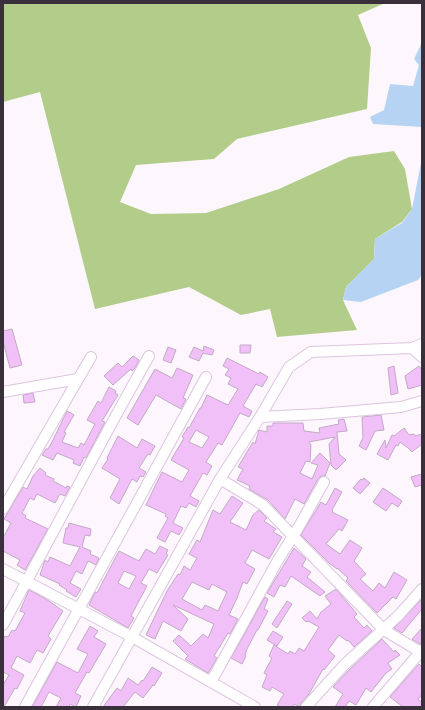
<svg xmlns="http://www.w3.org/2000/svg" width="425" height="710" viewBox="0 0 425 710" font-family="'PT Serif',serif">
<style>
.forest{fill:#b2cd8a}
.water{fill:#b6d3f4}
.building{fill:#f2c0f9;stroke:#c2a9c5;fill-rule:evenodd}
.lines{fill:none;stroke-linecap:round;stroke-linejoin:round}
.street-casing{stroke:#ddc4e0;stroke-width:12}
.street{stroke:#fff;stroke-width:10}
</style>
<rect width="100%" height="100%" fill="#fdf7fd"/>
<!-- forest -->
<path class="forest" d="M3,3H385L358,15L371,48L367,109L237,139L214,159L136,165L120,202L151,214L206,213L279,189L349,157L394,151L405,169L412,209L402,222L375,239L374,259L346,287L343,300L357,330L277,337L270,309L241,315L189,287L95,309L40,92L3,102Z"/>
<!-- water -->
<path class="water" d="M422,42V127L373,124L370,117L384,110L390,84L413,86L419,65L414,59Z
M422,158V275L418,280L361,302L343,300L346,287L374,259L375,239L402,223L412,209Z"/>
<!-- building -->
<path class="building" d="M12,329L22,365L10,368L3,341V331Z
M240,345H251L250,353H240Z
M204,346L214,350L212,355L203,353L199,361L189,357L194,347L203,351Z
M168,347L176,350L171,363L163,360Z
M133,356L139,360L135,368L132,371L131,369L113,385L104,376L118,363L122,367Z
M227,358L259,374L260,372L268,377L262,387L256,384L243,406L252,411L249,417L240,413L222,445L218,443L206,462L212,466L207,475L203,473L190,496L199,501L196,507L189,503L186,508L181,506L173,523L183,528L179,535L171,531L165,542L157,538L168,518L165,516L166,514L146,505L162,472L182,482L189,470L171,460L184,438L182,437L188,427L189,428L200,408H201L207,395L228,405L238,389L228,384L231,378L225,375L229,369L223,366ZM196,430L209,437L202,448L189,442Z
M394,366L398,393L391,395L388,368Z
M419,366L422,370V385L408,389L405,376Z
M177,368L193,375L183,398L186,399L181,409L156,395L138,425L127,418L155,369L172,378Z
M109,387L116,391L115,393L118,395L102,421L105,422L86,458L84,457L80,466L73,463L74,460L57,453L53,460L42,455L46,449H48L53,440L67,411L74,415L64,432L66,433L62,442L78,448L81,443L84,445L95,424L87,420L98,401L101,403Z
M33,393L35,402L24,403L23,395Z
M381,415L384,430L375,431L366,450L359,446L363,438L362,417Z
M344,419L347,431L337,432L339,454L346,460L336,470L331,465L329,444L335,437L309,442L311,445L310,462L306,461L300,473L312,479L318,465L311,463L320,453L330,463L325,476H321L318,479L304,504L295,499L285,519L268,500L249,489L250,486L237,480L243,469L238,467L253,442L255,444L259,430L267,432V426H273V423H303L304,431L320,433L319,428L339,424L338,420Z
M404,428L409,435L414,434L415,436L422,434V444L412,452L408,448L400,442L398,446L396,445L388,460L377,454L385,440L386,448L392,435L394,436Z
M118,436L137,448L142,439L155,446L150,455L148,454L139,468L146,472L143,477L140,476L137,482L132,479L119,504L110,498L120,479L102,468L108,459L107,458Z
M40,468L46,473L45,475L54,479L53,481L66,488L67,486L70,487L65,496L60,494L55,503L37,494L34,500L30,498L22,513L26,516L25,518L48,529L25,570L17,565L20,560L3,551V538L11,523L4,519L23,487L27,489L33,476Z
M422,474V485L415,487L411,477Z
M364,478L370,483L360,494L353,488L361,479L363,480Z
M335,488L342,492L332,510L333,511L332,512L348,520L342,531L339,529L326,544L340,554L350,540L362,548L354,561L366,574L360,579L373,591L379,583L385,588L394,572L407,580L396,599L393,597L377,613L346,581L348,578L337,568V569L329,563L301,535L321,502L326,505Z
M383,488L402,501L398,507L392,503L386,511L373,502Z
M232,496L243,503L230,522L246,530L253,515L259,510L267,518L264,521L276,529L273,532L282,537L269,559L252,550L245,563L255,569L247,584L243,582L238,595V596L229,615L238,619L230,634L228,633L214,656L217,658L208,673L185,659L188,656L173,641L179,635L191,646L203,634L208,638L214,624L173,605L188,619L181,631L163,621L155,639L146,635L167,591L178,574L180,575L184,566L190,570L197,558L189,554L197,540L200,542L213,510L220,514ZM192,582L209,590L212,584L227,592L218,611L205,605L202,610L182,599Z
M69,523L91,529L90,536L85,535L82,547L91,551L90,554L99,558L96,565L88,561L82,574L76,571L70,583L81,589L76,597L66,591L67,590L59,585L60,584L40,575L45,560L48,562L50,557L70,566L80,547L63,543L66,528H68Z
M160,546L168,550L166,554L168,555L157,573L149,569L141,583L147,586L131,616L134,618L128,628L89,605L95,592L97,593L119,551L139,561L146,549L155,554ZM124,571L136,576L129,589L118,583Z
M294,548L306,559L302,566L311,572L307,577L325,592L320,596L291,576L285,587L280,585L274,597L267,593Z
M336,589L357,614L354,617L364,628L367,625L372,631L354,647L348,640L347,641L339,635L328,650L335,656L324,670L323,669L309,694L301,703L300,707L294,704L292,707H281L277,705L284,694L272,687L270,691L262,687L267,675L264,673L272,658L269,656L274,645L288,654L290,651L295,654L299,648L304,651L319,627L308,621L306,622L302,618L310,611L317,619L321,612L331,604L325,596Z
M29,590L46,599L63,611L48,636L51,639L43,653L37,650L30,663L17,656L11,668L24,675L17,689L15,688L4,707H3V685L9,675L3,672V639L5,636L8,637L12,630L15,631L25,613L20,611Z
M265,597L268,599L264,609L268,611L258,630H257L247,649L245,655L246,656L242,664L231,658Z
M422,599V609L402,633L394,628Z
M287,601L292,604L277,628L272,624Z
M90,626L98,631L94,637L106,644L89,673L87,672L75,693L81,696L76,707L70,704L69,707H56L61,698L49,692L41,707H32L57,662L78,673L88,654L77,649Z
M422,628V641L420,644L412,639Z
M273,631L283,637L277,646L267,640Z
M382,639L394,652L395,650L400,655L388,663L392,669L386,673L371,692L366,688L356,705L349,701L345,707H335L343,694L333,687L349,670Z
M419,664L422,667V694L418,700L422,702V704L420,707H403L390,697Z
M152,667L162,673L154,686L153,685L143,698L135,692L123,707H103L117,688L121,691L128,678L138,685L142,680L143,681Z"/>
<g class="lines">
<defs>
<path id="street" d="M412,348L422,357
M3,392L78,379
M260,417L320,414L401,407L422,401
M220,479L263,505L384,630L422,653
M3,509L91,357
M3,569L132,637L255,707
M3,625L114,419L149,356
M211,682L278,560L297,530L324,482
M25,707L206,377
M93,707L220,479L260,417L289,367L311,352L412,348L422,344
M306,707L344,665L399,615L422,589
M373,707L422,650"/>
</defs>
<!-- street casing -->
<use href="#street" class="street-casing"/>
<!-- street -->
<use href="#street" class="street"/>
</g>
<!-- border -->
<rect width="425" height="710" fill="none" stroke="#3a303b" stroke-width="8"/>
</svg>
